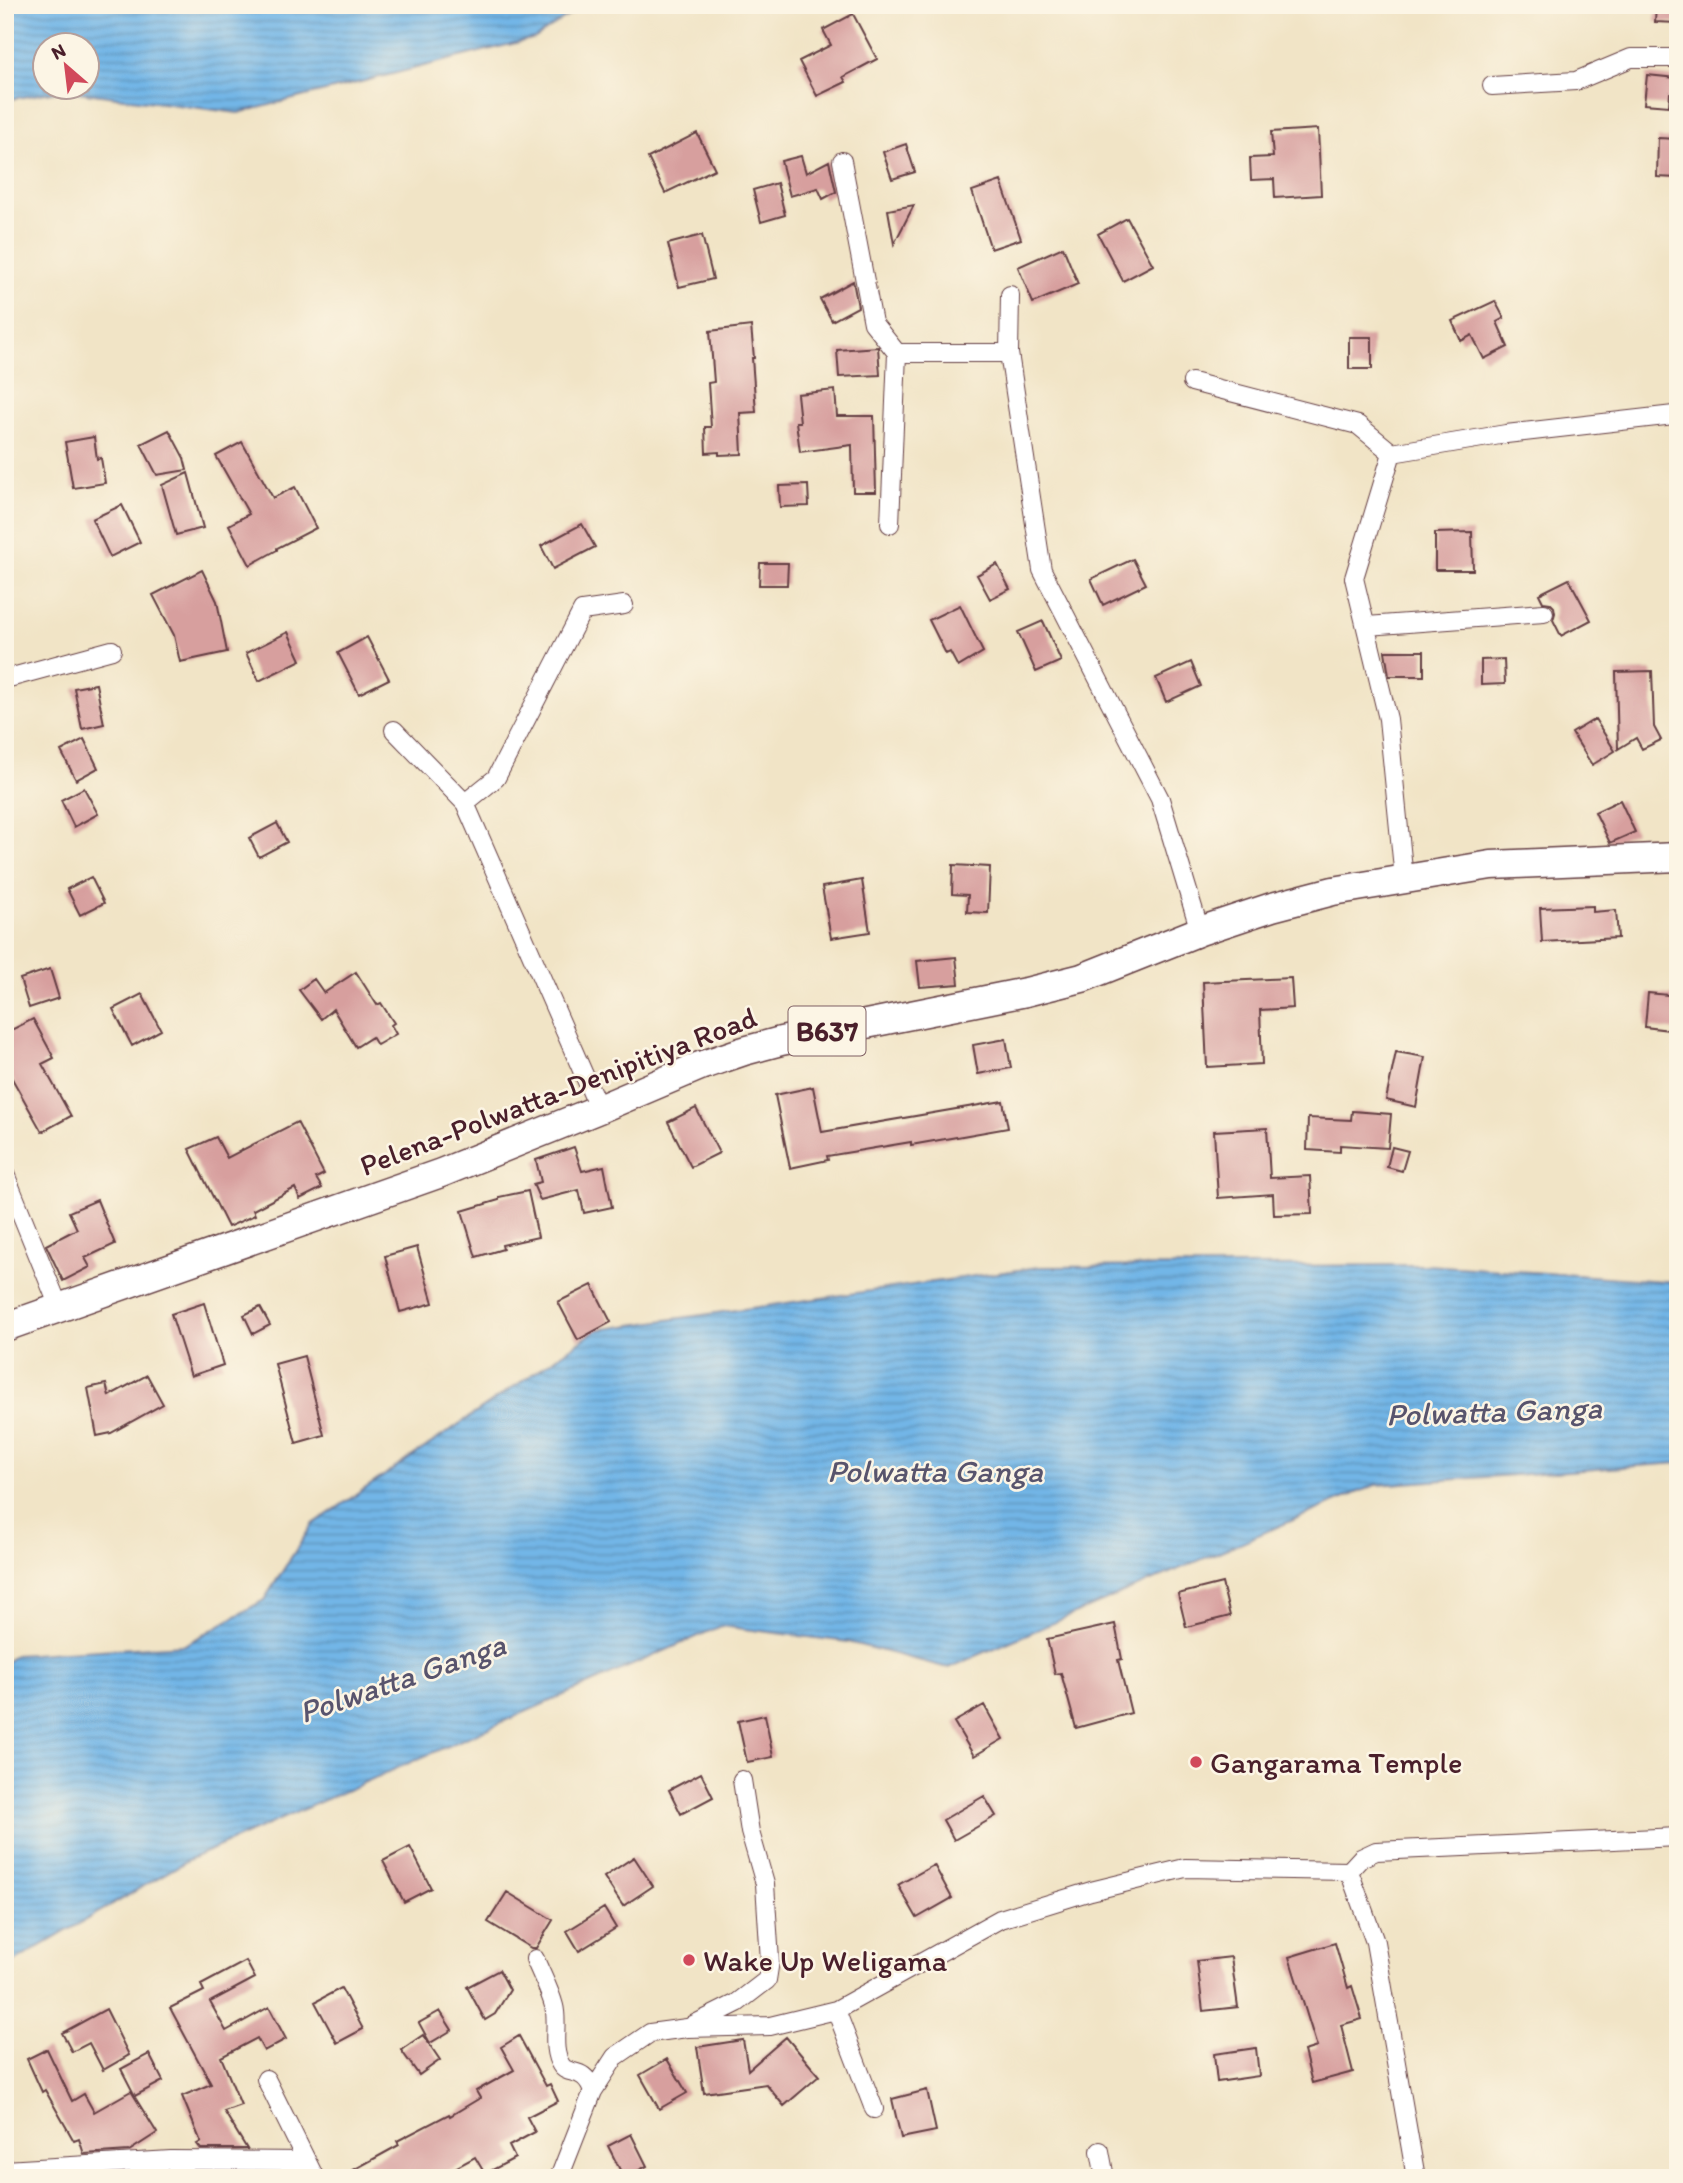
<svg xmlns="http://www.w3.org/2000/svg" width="1683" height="2183" viewBox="0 0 1683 2183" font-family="Itim,sans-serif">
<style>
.water{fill:url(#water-rules);stroke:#5e6a89;stroke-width:2;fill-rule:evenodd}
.building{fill:#d79f9e}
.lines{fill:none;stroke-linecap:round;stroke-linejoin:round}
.street-casing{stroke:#633d42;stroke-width:20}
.primary-casing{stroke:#633d42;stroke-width:31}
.street{stroke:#fff;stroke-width:18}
.primary{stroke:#fff;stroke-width:28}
.poi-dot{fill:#d1495b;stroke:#fcf5e5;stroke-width:2.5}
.labels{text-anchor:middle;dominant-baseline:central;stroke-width:5;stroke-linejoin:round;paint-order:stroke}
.shield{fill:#fcf5e5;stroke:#7f5f63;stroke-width:2}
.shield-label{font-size:28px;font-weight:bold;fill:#4a1f2b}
.street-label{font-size:30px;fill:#4a1f2b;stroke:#fcf5e5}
.poi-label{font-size:30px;fill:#4a1f2b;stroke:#fcf5e5;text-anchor:start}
.water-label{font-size:32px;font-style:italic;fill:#58546d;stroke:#fcf5e5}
</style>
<defs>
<pattern id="water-rules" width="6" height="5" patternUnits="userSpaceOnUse" patternTransform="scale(1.75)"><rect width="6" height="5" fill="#72b6e7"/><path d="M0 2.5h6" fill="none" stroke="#6093bb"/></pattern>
</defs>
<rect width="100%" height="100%" fill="#fcf5e5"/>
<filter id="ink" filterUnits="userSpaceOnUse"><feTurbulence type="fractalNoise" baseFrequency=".0143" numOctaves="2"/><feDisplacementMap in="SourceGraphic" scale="14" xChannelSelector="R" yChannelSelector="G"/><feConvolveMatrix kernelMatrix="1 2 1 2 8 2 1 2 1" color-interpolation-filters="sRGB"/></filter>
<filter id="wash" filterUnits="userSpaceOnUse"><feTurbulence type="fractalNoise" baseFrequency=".00686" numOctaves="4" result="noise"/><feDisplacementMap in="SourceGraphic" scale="28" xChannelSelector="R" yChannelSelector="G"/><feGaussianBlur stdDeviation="1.57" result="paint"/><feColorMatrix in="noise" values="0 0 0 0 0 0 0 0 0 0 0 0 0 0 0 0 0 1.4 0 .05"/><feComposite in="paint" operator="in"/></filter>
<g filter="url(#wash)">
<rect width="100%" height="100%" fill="#f1e4c6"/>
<!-- water -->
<path class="water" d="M5,5H584L535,38L238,113L63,90L5,100ZM46,46H88V88H46Z
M1427,1265L1678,1282V1463L1375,1485L948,1668L848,1642L721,1626L190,1859L5,1967V1663L15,1655L185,1645L264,1600L312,1525L597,1330L1039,1267Z"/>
<g id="blocks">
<!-- building -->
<path class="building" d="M1656,5H1678V23L1655,22Z
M853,14L877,59L843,77L846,82L817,96L799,61L831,45L823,30Z
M1647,75L1676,78L1674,94L1670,93L1669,106L1644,104Z
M1318,129L1321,195L1275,198L1274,179L1251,180L1250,158L1273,157L1271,132Z
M697,133L715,169L665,193L648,158Z
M1658,138L1678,139V178L1657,177Z
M906,144L915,172L892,179L883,152Z
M801,156L806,173L829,161L836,192L823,199L818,188L790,196L781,161Z
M1001,181L1021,239L991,249L972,191Z
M777,183L785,215L761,222L753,190Z
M914,205L894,244L888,210Z
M1127,218L1153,265L1123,281L1098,234Z
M702,235L713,279L679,287L668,244Z
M1063,247L1078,284L1033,303L1018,267Z
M853,281L858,307L832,321L820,299Z
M1495,301L1504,318L1497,322L1508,347L1484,359L1472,335L1461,341L1452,321Z
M751,326L754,358H752L756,412L740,413L742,454L719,455V452L706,453L705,427H711L708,383L714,382L710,331Z
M1349,337H1372V369H1349Z
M878,347L880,375L839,377L837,350Z
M835,390L837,416H874L876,492H853L852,445L800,452L796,422H800L797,394Z
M169,430L184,458L187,470L157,475L141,444Z
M94,437L97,459L101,458L105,483L73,488L65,442Z
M242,442L273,498L295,487L316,528L277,548V550L250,565L229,525L249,514L216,456Z
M188,473L203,528L176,535L162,485Z
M808,485L809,506L780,507L779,486Z
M122,505L140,542L110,557L92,519Z
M582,524L595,547L553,569L541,546Z
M1472,532L1473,570H1435V533Z
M1133,559L1146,584L1103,605L1091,579Z
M760,563H788L787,585H759Z
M997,564L1010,589L990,599L977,575Z
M202,570L217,601L227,652L180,662L174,635L153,595Z
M1569,579L1591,620L1561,636L1553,620L1555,613L1554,607L1550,603L1543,602L1539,594Z
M960,605L983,652L958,667L950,652L946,654L929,620Z
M1043,621L1061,661L1036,672L1018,632Z
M288,632L301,660L259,681L246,653Z
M367,637L389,679L359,694L338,653Z
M1385,651H1424V676H1389Z
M1504,659L1505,684L1481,685V660Z
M1191,662L1201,686L1166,702L1156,678Z
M1652,671L1654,727L1661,740L1642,749L1636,738L1618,749L1616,672Z
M96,684L104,724L82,729L74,688Z
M1595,719L1615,751L1592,765L1572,733Z
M84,739L98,768L76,780L61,751Z
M84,788L98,814L74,827L61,800Z
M1620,800L1635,832L1610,843L1595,812Z
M277,823L287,842L259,857L249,838Z
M953,865L990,867L988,913L967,912L968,895L952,894Z
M91,877L104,903L80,915L67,889Z
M862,880L870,932L831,938L822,887Z
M1593,906V912L1616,910L1618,938L1542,942L1540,908Z
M956,957L959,984L920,987L917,961Z
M50,969L59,998L29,1008L20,979Z
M356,972L377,1005L381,1003L394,1023L391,1025L396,1034L377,1045L372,1037L356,1047L333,1009L321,1019L299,990L314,979L324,993Z
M1291,978L1293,1008L1260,1010L1262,1064L1207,1067L1203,982Z
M1648,993L1678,996V1031L1645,1027Z
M142,994L161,1030L132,1046L113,1009Z
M33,1019L54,1058L42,1064L71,1116L42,1132L5,1066V1033Z
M1006,1039L1011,1068L978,1074L973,1045Z
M1396,1052L1425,1057L1416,1107L1386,1100Z
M813,1087L822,1132L1003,1101L1008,1128L911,1145V1142L827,1156L828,1160L790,1168L775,1095Z
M696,1108L719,1153L691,1167L668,1122Z
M1352,1111L1391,1114L1388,1148L1340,1145V1152L1307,1150L1308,1118L1351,1120Z
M297,1122L324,1174L316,1178L322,1188L300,1199L295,1188L253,1210L255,1215L228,1227L189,1149L216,1137L227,1158Z
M1267,1128L1270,1178L1310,1176L1312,1214L1274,1215L1273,1194L1218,1198L1214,1131Z
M574,1147L582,1171L604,1166L612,1207L584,1213L579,1190L540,1200L533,1184L541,1182L536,1160Z
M1392,1147L1408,1151L1402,1171L1387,1167Z
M528,1191L538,1237L502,1245L503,1249L476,1257L462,1211L499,1200V1197Z
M97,1200L115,1244L85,1258L90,1267L63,1281L46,1245L77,1229L69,1212Z
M417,1247L433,1303L400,1312L385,1256Z
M592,1285L611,1322L578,1340L558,1302Z
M204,1303L223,1365L191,1376L171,1314Z
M260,1307L270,1325L253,1334L244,1315Z
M304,1356L324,1435L296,1443L275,1364Z
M147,1375L163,1404L111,1433L97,1436L88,1388L106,1384L109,1396Z
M1222,1583L1230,1616L1186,1627L1178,1594Z
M1115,1624L1122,1659L1118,1660L1131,1713L1076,1728L1061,1673L1055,1674L1047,1639Z
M984,1705L1003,1739L974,1756L954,1722Z
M765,1715L773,1757L747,1762L738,1721Z
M701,1773L713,1797L681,1814L669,1790Z
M984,1796L996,1816L954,1840L943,1820Z
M410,1847L431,1888L404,1902L383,1861Z
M634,1857L653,1886L623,1906L604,1877Z
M934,1865L952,1898L917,1918L898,1885Z
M507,1892L553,1920L536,1948H531L488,1922Z
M604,1908L616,1928L579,1951L567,1931Z
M1335,1943L1348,1988L1352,1986L1362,2019L1341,2025L1353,2072L1312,2083L1304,2051L1317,2047L1289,1957Z
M1231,1957L1238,2007L1203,2011L1197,1961Z
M246,1961L255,1978L210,2002L226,2031L269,2007L286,2039L264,2051L257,2038L221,2057L241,2105L224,2111L247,2149H201L197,2144L201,2142L182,2096L211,2084L170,2008L204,1991L201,1985Z
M499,1970L510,1990L495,2014L485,2020L467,1987Z
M341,1988L363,2029L337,2043L315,2002Z
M106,2009L129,2055L103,2070L89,2043L72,2052L62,2033Z
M440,2011L452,2030L430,2043L419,2023Z
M423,2035L440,2060L419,2075L401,2050Z
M519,2036L546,2086L550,2084L558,2101L527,2117L535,2132L509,2146L515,2158L485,2174L475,2157L437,2178H339L399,2145L397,2141L449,2114L450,2116L480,2098L476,2091L514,2070L501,2047Z
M786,2037L819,2076L784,2106L766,2084L704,2093L697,2047L743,2040L748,2070Z
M1256,2048L1259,2076L1217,2082L1214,2054Z
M47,2049L72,2101L84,2094L94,2112L131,2091L157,2133L129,2151L84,2154L79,2139L74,2141L45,2090L42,2092L27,2059Z
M149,2054L163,2081L135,2096L121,2069Z
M667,2059L687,2093L659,2109L640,2075Z
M927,2090L936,2131L901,2138L892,2099Z
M631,2134L647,2166L624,2178L608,2146Z
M215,2172H261L265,2178H218Z"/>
</g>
</g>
<g filter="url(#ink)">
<use href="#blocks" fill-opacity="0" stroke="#633d42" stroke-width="2"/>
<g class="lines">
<defs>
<path id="street" d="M1492,86L1576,81L1631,58H1678
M842,161L873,323L897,353L890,524
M1010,295L1009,353L1042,570L1160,799L1200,931
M897,353H1009
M1192,382L1358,425L1392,453
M1392,453L1354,578L1388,719L1404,879
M1392,453L1506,434L1674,415L1678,417
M1367,626L1544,613
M5,679L112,650
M394,730L465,803L599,1109
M465,803L496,778L582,611L624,605
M5,1174L59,1307
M1349,1871L1361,1858L1376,1851L1678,1837
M1349,1871L1375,1942L1416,2178
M535,1959C541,1974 550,1990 554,2006C559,2024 550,2048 561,2065C568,2077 584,2065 593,2091
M836,2010L874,2109
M693,2025L737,2003L767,1980L770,1961L765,1884L750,1832L742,1780
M266,2079L315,2178
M1100,2151L1105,2178
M5,2170L171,2160L306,2161
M559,2178L593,2091L615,2057L650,2033L687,2028L770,2026L836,2010L1000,1919L1091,1891L1185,1868L1349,1871"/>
<path id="primary" d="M5,1327L441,1173L599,1109L700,1066L744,1051L781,1041L1026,992L1082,978L1200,931L1272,907L1333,891L1491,865L1678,857"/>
</defs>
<!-- street casing -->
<use href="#street" class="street-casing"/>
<!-- primary casing -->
<use href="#primary" class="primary-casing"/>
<!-- street -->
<use href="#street" class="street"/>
<!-- primary -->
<use href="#primary" class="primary"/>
</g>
</g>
<!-- markers -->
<g class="poi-dot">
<circle cx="1196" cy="1762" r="7"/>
<circle cx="689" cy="1960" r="7"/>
</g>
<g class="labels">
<!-- shield labels -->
<rect class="shield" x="788.5" y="1006.5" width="77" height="49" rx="5"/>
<g class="shield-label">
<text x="827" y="1031">B637</text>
</g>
<!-- street labels -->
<g class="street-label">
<text transform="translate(558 1091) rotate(-21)">Pelena-Polwatta-Denipitiya Road</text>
</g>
<!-- poi labels -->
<g class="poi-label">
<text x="1210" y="1762">Gangarama Temple</text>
<text x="703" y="1960">Wake Up Weligama</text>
</g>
<!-- water labels -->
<g class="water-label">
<text transform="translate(1494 1411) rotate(-2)">Polwatta Ganga</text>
<text x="935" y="1471">Polwatta Ganga</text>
<text transform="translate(402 1678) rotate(-19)">Polwatta Ganga</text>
</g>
</g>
<!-- margin -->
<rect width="1683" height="2183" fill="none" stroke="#fcf5e5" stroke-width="28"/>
<!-- north arrow -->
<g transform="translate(66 66) rotate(332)"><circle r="33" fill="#fcf5e5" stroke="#b59f9b" stroke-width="2"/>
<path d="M0-5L12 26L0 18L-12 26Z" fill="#d1495b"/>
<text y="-10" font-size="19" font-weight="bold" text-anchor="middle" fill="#4a1f2b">N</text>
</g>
</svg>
